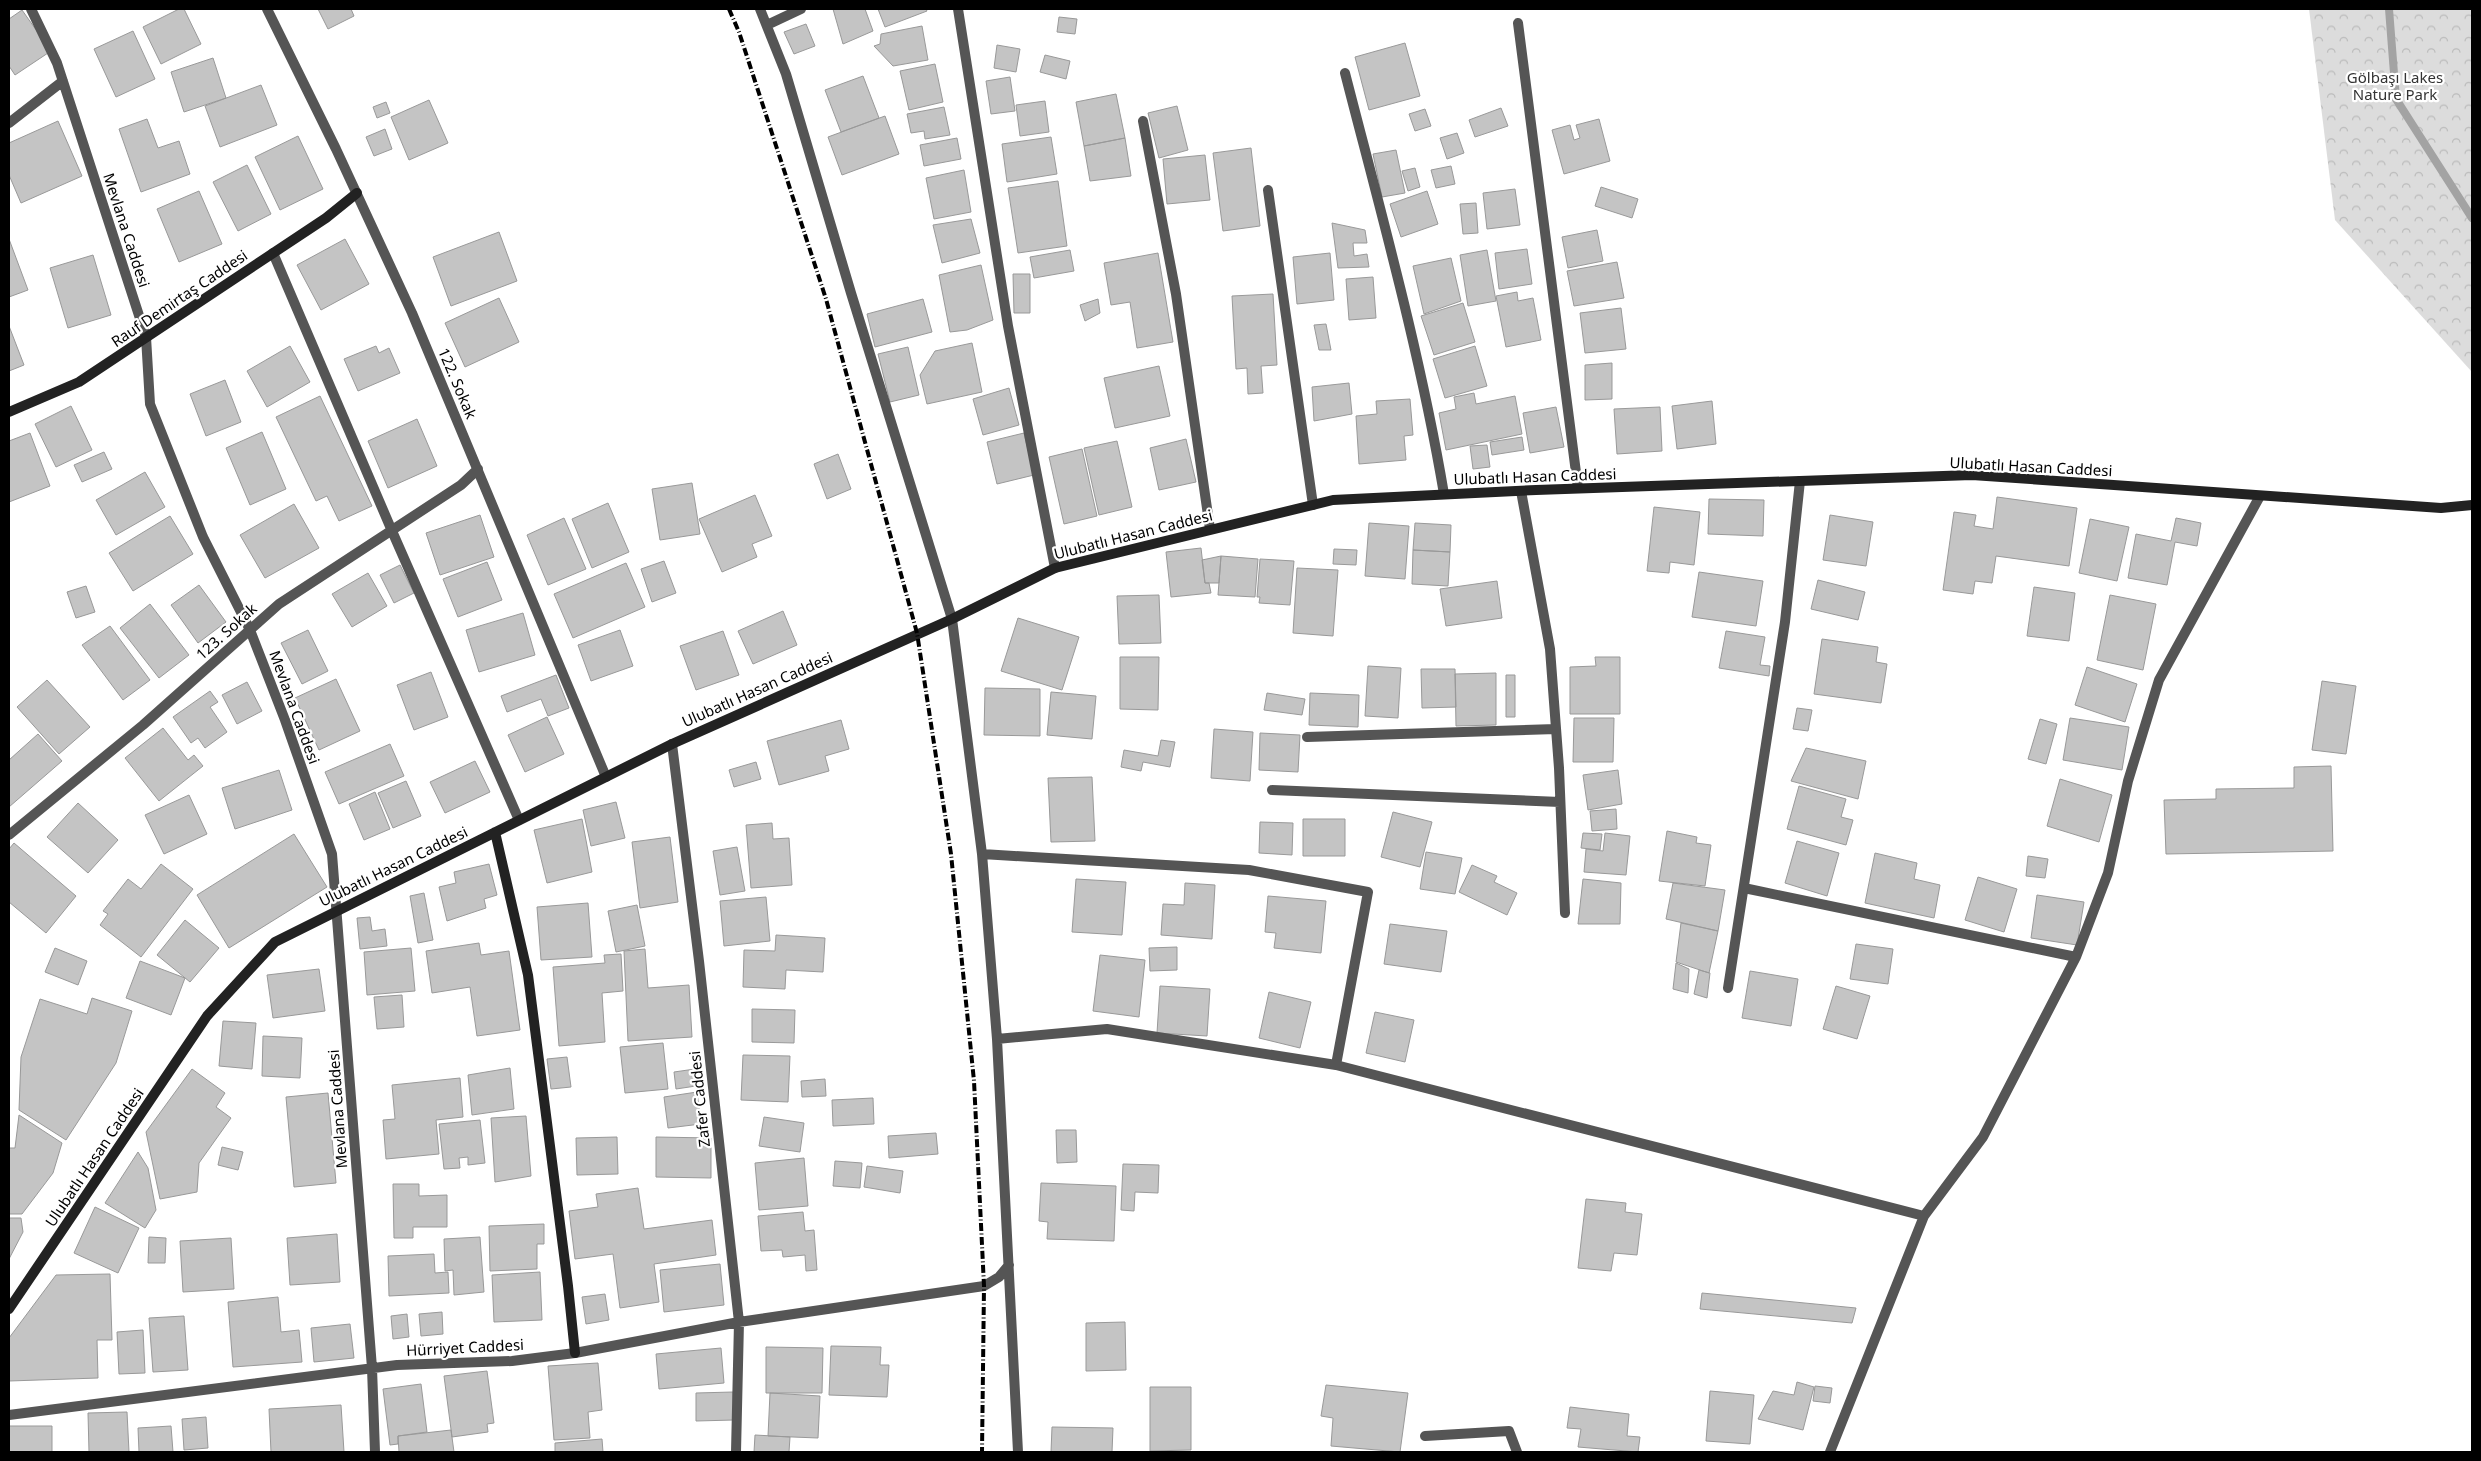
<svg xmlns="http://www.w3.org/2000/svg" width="2481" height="1461" viewBox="0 0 2481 1461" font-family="'Noto Sans',sans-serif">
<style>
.park{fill:url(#park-crowns)}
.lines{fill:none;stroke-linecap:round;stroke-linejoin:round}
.stream{stroke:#a3a3a3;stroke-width:8}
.building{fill:#c4c4c4;stroke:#999}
.street{stroke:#555;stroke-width:10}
.secondary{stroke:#222;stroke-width:10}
.rail{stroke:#000;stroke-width:4;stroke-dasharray:8 2.5 1 2.5;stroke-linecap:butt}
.labels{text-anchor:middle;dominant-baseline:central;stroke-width:4.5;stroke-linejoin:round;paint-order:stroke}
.park-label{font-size:15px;fill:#333;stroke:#fff}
.street-label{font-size:15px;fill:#000;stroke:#fff}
</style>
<defs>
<pattern id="park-crowns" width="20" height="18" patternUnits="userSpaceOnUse" patternTransform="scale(1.25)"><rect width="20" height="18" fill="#dcdcdc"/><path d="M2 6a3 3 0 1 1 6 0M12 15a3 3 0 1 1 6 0" fill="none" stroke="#bbb"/></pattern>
</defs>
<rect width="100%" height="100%" fill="#fff"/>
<!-- park -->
<path class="park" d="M2309,9H2472V372L2335,220Z"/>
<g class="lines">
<!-- stream -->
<path class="stream" d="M2389,9L2396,99L2472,218"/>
</g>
<!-- building -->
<path class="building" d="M179,9H184L201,44L161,64L143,27Z
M318,9H351L354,16L328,29Z
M833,9H865L873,31L843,44Z
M878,9H926L927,11L885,27Z
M22,10L51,51L15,75L9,66V19Z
M1059,17L1077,19L1075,34L1057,32Z
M806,24L815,46L794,54L784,32Z
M922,26L928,60L893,66L874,46L880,44L881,34Z
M133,31L155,79L116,97L94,49Z
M1405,43L1420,96L1369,110L1355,57Z
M997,45L1020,49L1016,72L994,68Z
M1045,55L1070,61L1066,79L1040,72Z
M213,58L226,98L184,112L171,72Z
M935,64L943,102L909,110L900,71Z
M863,76L879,118L841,132L825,90Z
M1010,77L1015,111L991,114L986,81Z
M261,85L277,125L220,147L205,106Z
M1116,94L1125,138L1084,146L1076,102Z
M429,100L448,143L409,160L391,117Z
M1045,101L1049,132L1020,136L1016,105Z
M386,102L390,113L377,118L373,107Z
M1177,106L1188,150L1159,158L1148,113Z
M944,107L950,135L925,139L924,131L911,133L907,114Z
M1501,108L1508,126L1475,137L1469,120Z
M1425,109L1431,126L1415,131L1409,114Z
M885,116L899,154L842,175L828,137Z
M147,119L158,148L179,141L190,174L141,192L119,129Z
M1599,119L1610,161L1564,174L1552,130L1570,125L1574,140L1580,138L1576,125Z
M58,121L82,176L21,203L9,175V143Z
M385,129L392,149L374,156L366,137Z
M1457,133L1464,153L1447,159L1440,138Z
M298,136L323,189L280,210L255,157Z
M1051,137L1057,174L1007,182L1002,144Z
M957,138L961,159L924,166L920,145Z
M1125,138L1131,176L1090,181L1084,146Z
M1251,148L1260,226L1223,231L1213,153Z
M1396,150L1405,193L1382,197L1373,154Z
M1205,155L1210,200L1167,204L1163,159Z
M247,165L271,214L238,231L213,182Z
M1451,166L1455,184L1436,188L1431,170Z
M1415,168L1420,187L1408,191L1402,171Z
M964,170L971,212L934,219L926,178Z
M1058,181L1067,246L1018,253L1008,188Z
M1601,187L1638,199L1632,218L1595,206Z
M1515,189L1520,225L1487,229L1483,193Z
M199,191L222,244L179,262L157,209Z
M1427,191L1438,224L1401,237L1390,204Z
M1476,203L1478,233L1463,234L1460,204Z
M971,219L980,253L942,263L933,225Z
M1332,223L1365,230L1367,243H1353L1354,256L1367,254L1369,267L1338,268Z
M1597,230L1603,261L1568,268L1562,237Z
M499,232L517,281L451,306L433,257Z
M9,239L28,290L9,297Z
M345,239L369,284L321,310L297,265Z
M1527,249L1532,284L1499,289L1495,253Z
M1070,250L1074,271L1034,278L1030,257Z
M1487,250L1496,301L1468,306L1460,255Z
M1158,253L1173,342L1137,348L1130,302L1111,305L1104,263Z
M1330,253L1334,300L1297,304L1293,257Z
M93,255L111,315L68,328L50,268Z
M1451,258L1461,301L1424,314L1413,266Z
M1617,262L1624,298L1574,306L1567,271Z
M981,265L993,320L967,330L950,332L939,275Z
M1013,274H1030V313H1014Z
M1373,277L1376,318L1349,320L1346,279Z
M1517,292L1518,301L1533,298L1541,340L1506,347L1496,296Z
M1273,294L1277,365L1261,366L1263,393L1248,394L1247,368L1236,369L1232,296Z
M499,298L519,342L465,367L445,323Z
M923,299L932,332L875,347L867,314Z
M1098,299L1100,313L1085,321L1080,305Z
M1463,303L1475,342L1434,355L1421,316Z
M1621,308L1626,349L1585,353L1580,313Z
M1326,324L1331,350H1319L1314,325Z
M9,326L24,365L9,371Z
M972,343L982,392L927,404L920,375L935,351Z
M290,346L310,382L267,407L247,371Z
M376,346L379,353L389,348L400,373L358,391L344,359Z
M1475,346L1487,386L1445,398L1433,359Z
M908,347L919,395L890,402L878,354Z
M1612,363V399L1585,400V365Z
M1159,366L1170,416L1115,428L1104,378Z
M225,380L241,422L206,436L190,394Z
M1349,383L1352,414L1314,421L1312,387Z
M1009,388L1019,425L983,435L973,399Z
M1474,393L1476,404L1515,396L1522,434L1446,450L1439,413L1456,409L1454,397Z
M320,396L372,506L339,521L327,496L316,501L276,417Z
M1410,399L1413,435L1404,436L1406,460L1359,464L1356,416L1377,414L1376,401Z
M1712,401L1716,444L1677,449L1672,406Z
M71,406L92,450L56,467L35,424Z
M1556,407L1564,447L1530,453L1523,413Z
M1660,407L1662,451L1617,454L1614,409Z
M417,419L437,466L388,488L368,441Z
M262,432L286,489L250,505L226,448Z
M30,433L50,486L9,502V441Z
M1024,433L1034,475L997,484L987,442Z
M1522,437L1524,450L1492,455L1490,442Z
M1186,439L1196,482L1159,490L1150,448Z
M1117,441L1132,507L1099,515L1084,448Z
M1487,445L1490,467L1473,469L1470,446Z
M1082,449L1097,516L1064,524L1049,457Z
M104,452L112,469L82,482L74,465Z
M838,454L851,489L827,499L814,464Z
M145,472L165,507L116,535L96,500Z
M692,483L700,534L660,540L652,489Z
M755,495L772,536L752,544L757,557L722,572L699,519Z
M1997,497L2077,508L2069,566L1996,556L1992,583L1975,581L1973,594L1943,590L1954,512L1976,515L1974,526L1993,529Z
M1709,499L1764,500L1763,536L1708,534Z
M608,503L629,552L592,568L572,519Z
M294,504L319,548L265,578L240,535Z
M1654,507L1700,512L1694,565L1670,562L1669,573L1647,571Z
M480,515L494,557L440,575L426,533Z
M1830,515L1873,522L1866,566L1823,560Z
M170,516L193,554L133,591L109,553Z
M564,518L586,569L548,585L527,535Z
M2176,518L2201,523L2197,546L2175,542L2167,585L2128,578L2136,534L2171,541Z
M2090,519L2129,527L2117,581L2079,573Z
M1369,523L1409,526L1405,579L1365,576Z
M1415,523L1451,525L1450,552L1413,550Z
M1201,548L1205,583H1209L1211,593L1171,597L1166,552Z
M1334,549L1357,550L1356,565L1333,564Z
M1413,550L1450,552L1448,586L1412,584Z
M1221,556L1258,559L1255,597L1218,595Z
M1221,556L1219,583H1205L1202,560Z
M1260,559L1294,561L1290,605L1259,603L1260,597H1257Z
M664,561L676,593L652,602L641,569Z
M487,562L502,600L458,617L443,579Z
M626,563L645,607L573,638L554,594Z
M400,565L414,593L394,603L380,575Z
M1297,568L1338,570L1333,636L1293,633Z
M1699,572L1763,581L1756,626L1692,617Z
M368,573L387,606L352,627L332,594Z
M1818,580L1865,592L1858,620L1811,609Z
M1497,581L1502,618L1446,626L1440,589Z
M199,585L226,622L198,643L171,605Z
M86,586L95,612L76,618L67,592Z
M2034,587L2075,593L2069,641L2027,636Z
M1159,595L1161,643L1119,644L1117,596Z
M2110,595L2156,604L2143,670L2097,660Z
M150,604L189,655L159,678L120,628Z
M783,611L797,645L753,664L738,631Z
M523,613L535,655L479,672L466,630Z
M1018,618L1079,637L1062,690L1001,671Z
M110,626L150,680L123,700L82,645Z
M308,630L328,671L302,684L281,643Z
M620,630L633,666L591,681L578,645Z
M723,631L739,675L696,690L680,646Z
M1726,631L1765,637L1760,665L1770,666L1769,676L1719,668Z
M1822,639L1878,647L1876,662L1887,664L1881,703L1814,694Z
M1120,657H1159L1158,710L1120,709Z
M1595,657H1620V714H1570V667L1596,666Z
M1368,666L1401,668L1398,718L1365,716Z
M2087,667L2137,684L2125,722L2075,705Z
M1421,669H1455L1456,707L1422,708Z
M431,672L448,717L414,730L397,685Z
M1496,673V725L1456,726L1455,674Z
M556,675L569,708L548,716L541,699L507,712L501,696Z
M1506,675H1515V717H1506Z
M336,679L360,731L319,750L295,698Z
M47,680L90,727L59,754L17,707Z
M2322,681L2356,686L2346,754L2312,750Z
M247,682L262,711L237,724L222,695Z
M985,688L1040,689V736L984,735Z
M210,691L218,702L210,707L227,732L205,748L198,738L191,743L173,717Z
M1051,692L1096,696L1092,739L1047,735Z
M1267,693L1305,699L1302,715L1264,710Z
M1310,693L1359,695L1358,727L1309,725Z
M1797,708L1812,710L1808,731L1793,729Z
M547,717L564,754L525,772L508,735Z
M1574,718H1614L1613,762H1573Z
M2070,718L2129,727L2122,770L2063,760Z
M2040,719L2057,724L2046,764L2028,759Z
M841,720L849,749L825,756L829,771L779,785L767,741Z
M163,728L188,760L194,755L203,766L159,801L125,758Z
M1214,729L1253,732L1250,781L1211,778Z
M1260,733L1300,735L1298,772L1259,770Z
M38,734L62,761L9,807V760Z
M1161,740L1175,742L1170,767L1143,762L1141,771L1121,767L1124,750L1158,756Z
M390,744L404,776L339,804L325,772Z
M1806,748L1866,761L1858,799L1791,781Z
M475,761L490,792L445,813L430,782Z
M756,762L761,779L734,787L729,770Z
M2331,766L2333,851L2166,854L2164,800L2216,799V789L2294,788V767Z
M279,770L292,810L235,829L222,788Z
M1618,770L1622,804L1588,810L1583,775Z
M1092,777L1095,841L1051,842L1048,778Z
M2060,779L2112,795L2099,842L2047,826Z
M406,781L421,816L393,828L378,793Z
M1799,786L1846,799L1841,817L1853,820L1846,845L1787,829Z
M375,792L390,829L364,840L349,804Z
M189,795L207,834L164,854L145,815Z
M616,802L625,838L591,846L583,810Z
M78,803L118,840L88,873L47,837Z
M1616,809L1617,829L1592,831L1590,811Z
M1393,812L1432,822L1420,867L1381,857Z
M582,819L592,872L547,883L534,830Z
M1303,819H1345V856H1303Z
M1260,822L1293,823L1292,855L1259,853Z
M772,823L773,839L789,838L792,885L751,888L746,825Z
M1667,831L1697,837L1696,843L1711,845L1705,886L1659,881Z
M1583,833L1602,834L1600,850L1581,848Z
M1605,833L1630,836L1626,875L1584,872L1586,849L1603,851Z
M294,834L327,887L229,948L197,895Z
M670,837L678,902L640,908L632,842Z
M1797,841L1839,853L1827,896L1785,883Z
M14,843L76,896L46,933L9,902V849Z
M737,847L745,891L720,895L713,851Z
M1426,852L1462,858L1455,894L1420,889Z
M1875,853L1917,863L1914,879L1940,885L1934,918L1865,903Z
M2028,856L2048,859L2045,878L2026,876Z
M161,864L193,889L141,957L100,925L108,914L103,911L128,879L141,889Z
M489,864L497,895L484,899L486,908L447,921L439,887L456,883L454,872Z
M1472,865L1497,876L1494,882L1517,893L1507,915L1459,892Z
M1978,877L2017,889L2004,932L1965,920Z
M1076,879L1126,882L1122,935L1072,932Z
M1583,879L1621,883L1620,924H1578Z
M1185,883L1215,885L1212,939L1161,935L1163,904L1184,905Z
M1673,883L1725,890L1718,931L1666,919Z
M424,893L433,940L418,943L410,896Z
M2037,895L2084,902L2077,945L2031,938Z
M1268,896L1326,901L1321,953L1274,948L1276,933L1265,932Z
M766,897L770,941L724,946L720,901Z
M588,903L592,957L541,960L537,907Z
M637,905L645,946L616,952L608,911Z
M370,917L372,931L385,929L387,946L360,949L357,918Z
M185,920L219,948L190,982L157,955Z
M1681,923L1718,931L1709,973L1676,962Z
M1390,924L1447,931L1441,972L1384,964Z
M776,935L825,938L823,972L786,970L785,989L743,987L744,950L775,951Z
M479,943L481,955L509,951L520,1030L477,1036L470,987L432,993L426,951Z
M1856,944L1893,949L1888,984L1850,979Z
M1177,947V970L1150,971L1149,948Z
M55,948L87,961L78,985L45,972Z
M411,948L415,991L367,995L364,952Z
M645,949L648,988L689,985L692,1037L628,1041L624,951Z
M621,954L623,991L602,993L605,1042L559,1046L553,967L605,963L604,955Z
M1100,955L1145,960L1139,1017L1093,1011Z
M140,961L185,978L171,1015L126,998Z
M1676,963L1689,969L1688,993L1673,989Z
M319,969L325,1011L273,1018L267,975Z
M1699,970L1710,973L1707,998L1694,994Z
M1750,971L1798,979L1791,1026L1742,1018Z
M1160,986L1210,989L1207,1036L1157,1033Z
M1836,986L1870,996L1857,1039L1823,1029Z
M1269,992L1311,1002L1300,1048L1259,1038Z
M402,995L404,1027L377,1029L374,997Z
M92,998L132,1011L116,1063L66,1140L19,1110L21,1057L40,999L87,1014Z
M752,1009L795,1010L794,1043L752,1042Z
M1375,1012L1414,1020L1405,1062L1366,1053Z
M223,1021L256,1023L252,1069L219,1066Z
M263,1036L302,1038L300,1078L262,1076Z
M663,1043L668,1089L625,1093L620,1047Z
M743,1055L790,1056L788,1102L741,1100Z
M567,1057L571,1087L551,1089L547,1059Z
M510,1068L514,1109L472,1115L468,1075Z
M192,1069L225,1093L216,1107L231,1118L199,1163L197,1192L160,1199L146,1132Z
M695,1069L696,1086L676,1089L674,1072Z
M460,1078L463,1117L436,1120L439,1154L386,1159L383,1120L395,1119L392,1085Z
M825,1079L826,1096L802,1097L801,1081Z
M697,1092L701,1124L668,1128L664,1097Z
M328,1093L336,1183L294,1187L286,1097Z
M873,1098L874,1124L833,1126L832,1100Z
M19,1115L62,1143L53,1173L22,1214H9V1148H15Z
M526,1116L531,1176L495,1182L491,1118Z
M764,1117L804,1123L800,1152L759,1146Z
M480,1120L485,1163L468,1165V1157L459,1158L460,1168L444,1169L439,1124Z
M1056,1130H1076L1077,1162L1057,1163Z
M936,1133L938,1154L889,1158L888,1136Z
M617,1137L618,1174L577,1175L576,1138Z
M656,1137L711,1138V1178L656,1177Z
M222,1147L243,1152L238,1170L218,1165Z
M138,1152L148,1168L156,1210L145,1228L105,1203Z
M804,1158L808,1206L759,1210L755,1163Z
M835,1161L862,1163L860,1188L833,1186Z
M1123,1164L1159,1165L1158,1193L1135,1192L1134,1211L1121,1210Z
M867,1166L903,1171L900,1193L864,1187Z
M1041,1183L1116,1186L1114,1241L1047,1239L1048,1222L1039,1221Z
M393,1184H419V1196L447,1195V1227H413V1238H394Z
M638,1188L644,1229L712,1220L716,1255L654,1264L659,1302L620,1308L613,1254L575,1259L569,1211L598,1207L596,1194Z
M1586,1199L1626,1203L1625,1212L1642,1214L1637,1255L1614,1253L1611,1271L1578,1268Z
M95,1207L139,1228L118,1273L74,1253Z
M803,1212L805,1231L814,1230L817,1270L806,1271L805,1255L783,1257L782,1250L761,1251L758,1216Z
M9,1218H21L23,1232L9,1259Z
M544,1224V1244H537V1269L490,1271L489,1226Z
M337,1234L340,1282L290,1285L287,1238Z
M149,1237L166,1238L165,1263H148Z
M480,1237L484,1292L454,1295L453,1270L445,1271L444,1239Z
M231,1238L234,1289L183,1292L180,1241Z
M434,1254L435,1273L448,1272L449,1293L389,1296L388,1256Z
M720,1264L724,1305L664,1312L660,1270Z
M540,1272L542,1320L494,1322L492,1275Z
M110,1274L112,1340H97L98,1378L9,1381V1338L56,1275Z
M1702,1293L1856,1308L1852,1323L1700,1309Z
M605,1294L609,1320L586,1324L582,1297Z
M278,1297L281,1332L299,1330L302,1362L233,1367L228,1302Z
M442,1312L443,1334L421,1336L419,1314Z
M407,1314L409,1337L393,1339L391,1316Z
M184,1316L188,1370L153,1372L149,1318Z
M1125,1322L1126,1370L1086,1371V1323Z
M350,1324L354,1358L314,1362L311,1328Z
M143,1330L145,1373L119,1374L117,1332Z
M831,1346L881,1347L880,1365H889L887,1397L829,1395Z
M766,1347L823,1348L822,1393H766Z
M721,1348L724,1383L659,1389L656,1354Z
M598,1363L602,1410L588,1412L590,1438L554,1440L548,1366Z
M487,1371L494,1423L487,1424L488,1432L452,1437L444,1376Z
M1797,1382L1814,1387L1803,1430L1758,1419L1773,1391L1794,1395Z
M421,1384L427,1432L398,1436V1444L390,1445L383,1389Z
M1326,1385L1408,1393L1400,1452L1331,1446L1333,1418L1321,1416Z
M1815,1386L1832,1388L1830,1403L1813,1401Z
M1150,1387H1191V1450L1150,1451Z
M1710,1391L1754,1395L1750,1444L1706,1441Z
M733,1392L734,1420L696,1421V1393Z
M770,1393L820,1396L818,1438L768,1436Z
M341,1405L344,1452H271L269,1409Z
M1570,1407L1629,1414L1627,1436L1640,1437L1638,1452L1578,1447L1581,1429L1567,1428Z
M127,1412L129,1452H89L88,1413Z
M206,1417L208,1448L184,1450L182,1419Z
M9,1426H52V1452H9Z
M171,1426L173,1452H139L138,1428Z
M1052,1427L1113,1428L1112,1452H1051Z
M451,1430L454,1452H399L398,1436Z
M755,1435L790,1437L789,1452H754Z
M602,1439L603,1452H555V1443Z"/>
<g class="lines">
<!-- street -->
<path class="street" d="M31,9L57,63L146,337L150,404L203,537L250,630L285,720L332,854L372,1368L375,1452
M267,9L336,149L412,313L606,777
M760,9L786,74L851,293L952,619L982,854L997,1039L1018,1452
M958,9L1008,326L1055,568
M1518,23L1578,488
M767,25L801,9
M1345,73C1381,213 1420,352 1444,494
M1143,121L1176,294L1210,529
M9,123L63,81
M1268,190L1313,505
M273,253L392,531L519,820
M1521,491L1550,649L1559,768L1565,913
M1307,737L1556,729
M672,744L699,961L739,1322L736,1452
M1272,790L1560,802
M9,835L143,725L279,604L461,485L478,469
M982,854L1249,870L1368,892L1336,1065
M1744,888L2076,957
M1728,988L1785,622L1800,481
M997,1039L1107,1029L1336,1065L1924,1216
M9,1415L397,1365L512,1361L575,1353L739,1322L984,1286L999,1277L1009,1265
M1425,1436L1509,1431L1517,1452
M1830,1452L1924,1216L1983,1137L2076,957L2108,873L2128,781L2159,680L2260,496"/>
<!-- secondary -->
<path class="secondary" d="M9,412L79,382L326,218L357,193
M495,832L528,975L568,1286L575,1353
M9,1309L207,1016L275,942L672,744L952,619L1055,568L1333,500L1536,490L1972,475L2441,508L2472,505"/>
<!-- rail -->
<path class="rail" d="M729,9L739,32L826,299L917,633L951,854L974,1081L984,1286L982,1452"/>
</g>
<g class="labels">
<!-- park labels -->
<g class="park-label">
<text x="2395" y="77">Gölbaşı Lakes<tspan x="2395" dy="17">Nature Park</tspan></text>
</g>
<!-- street labels -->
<g class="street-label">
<text transform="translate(127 230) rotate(72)">Mevlana Caddesi</text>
<text transform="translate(179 298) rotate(-34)">Rauf Demirtaş Caddesi</text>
<text transform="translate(458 383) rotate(67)">122. Sokak</text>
<text transform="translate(2031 466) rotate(3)">Ulubatlı Hasan Caddesi</text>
<text transform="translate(1535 476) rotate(-2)">Ulubatlı Hasan Caddesi</text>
<text transform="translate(1133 534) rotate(-14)">Ulubatlı Hasan Caddesi</text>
<text transform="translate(226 631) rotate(-42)">123. Sokak</text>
<text transform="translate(757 689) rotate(-24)">Ulubatlı Hasan Caddesi</text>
<text transform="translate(295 707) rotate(70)">Mevlana Caddesi</text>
<text transform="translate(393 866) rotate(-26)">Ulubatlı Hasan Caddesi</text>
<text transform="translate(699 1099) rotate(-96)">Zafer Caddesi</text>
<text transform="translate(337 1109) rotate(-94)">Mevlana Caddesi</text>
<text transform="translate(94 1157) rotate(-56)">Ulubatlı Hasan Caddesi</text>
<text transform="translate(465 1347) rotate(-3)">Hürriyet Caddesi</text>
</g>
</g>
<!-- border -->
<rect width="2481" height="1461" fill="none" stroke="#000000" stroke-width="20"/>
</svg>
